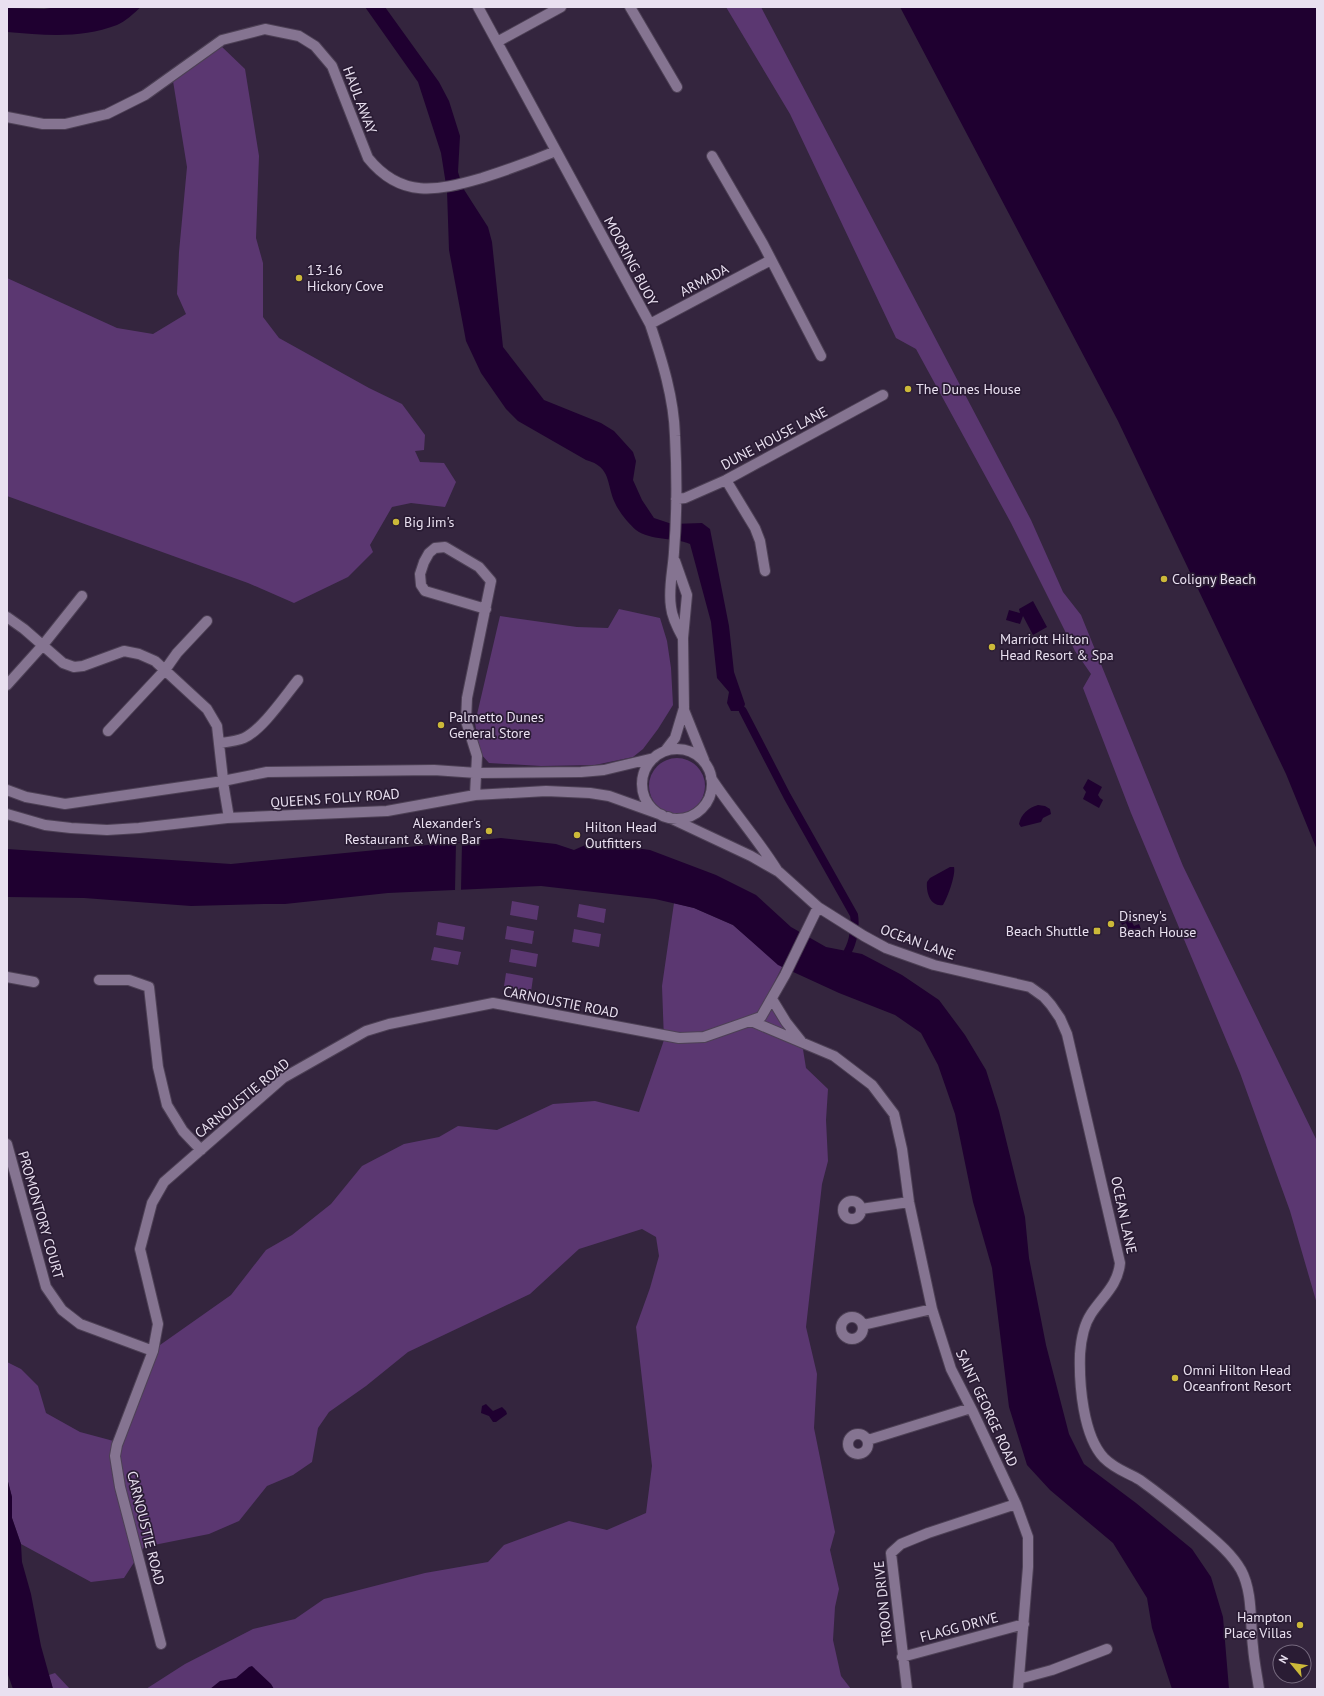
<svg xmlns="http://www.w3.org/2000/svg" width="1324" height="1696" viewBox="0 0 1324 1696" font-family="'PT Sans',sans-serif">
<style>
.green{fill:#5b3771}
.water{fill:#1f0030}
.pier{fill:#34253e}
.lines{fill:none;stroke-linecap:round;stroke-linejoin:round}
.canal{stroke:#1f0030;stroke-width:8}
.street-casing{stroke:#4d4055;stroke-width:12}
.street{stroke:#857491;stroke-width:10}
.poi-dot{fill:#ccb939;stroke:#2a1c34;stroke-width:1.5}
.labels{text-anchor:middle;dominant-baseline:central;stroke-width:3.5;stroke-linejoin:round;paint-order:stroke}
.street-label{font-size:14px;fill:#e9e0f0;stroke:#2a1c34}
.poi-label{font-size:14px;fill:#e9e0f0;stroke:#2a1c34;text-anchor:start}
</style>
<rect width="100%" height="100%" fill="#34253e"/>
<!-- green -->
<path class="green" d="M726,7H761L1031,520L1063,592L1081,615L1183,866L1317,1141V1304L1290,1211L1240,1073L1131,813L1083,688L1091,674L1075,651L1011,523L916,349L896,338L790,114Z
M220,45L245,69L259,156L256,238L263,263V317L279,338L369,388L402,404L425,435L424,450L415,451L420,462L444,463L456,482L445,507L411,503L392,507L370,545L373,552L348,577L294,603L248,583L7,496V278L117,328L153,334L186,314L177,294L179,252L187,167L173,81Z
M619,609L660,618L667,641L671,668L673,705L658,729L643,749L633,757L595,765L541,766L489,763L480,753L475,723L500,616L577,627L608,628Z
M649 786a28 28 0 1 1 56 0a28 28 0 1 1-56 0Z
M512,901L539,906L537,920L510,915Z
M674,903L694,908L733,925L782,967L771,989L788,1018L800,1031L806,1068L828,1089L826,1120L828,1161L822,1184L806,1327L817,1374L814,1428L835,1532L830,1550L839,1589L835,1607L833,1640L841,1676L851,1689H146L185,1664L253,1629L295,1619L324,1599L425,1573L488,1562L504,1545L569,1521L607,1530L646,1513L652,1466L636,1327L650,1288L659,1256L656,1237L642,1229L579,1249L530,1294L408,1352L366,1386L329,1412L318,1428L312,1462L293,1475L267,1486L239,1521L209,1534L144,1547L124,1578L91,1582L21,1544L12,1518V1497L7,1478V1362L21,1369L38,1386L46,1413L80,1432L121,1443L160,1345L231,1295L266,1250L292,1235L331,1204L362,1166L404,1144L439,1137L458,1126L497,1130L553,1104L595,1101L639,1112L664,1040L662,986Z
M579,904L606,909L604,923L577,917Z
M438,922L465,927L463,940L436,935Z
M507,926L534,931L532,944L505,939Z
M574,929L601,934L599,947L572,942Z
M434,947L461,952L458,965L431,960Z
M511,949L538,954L536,967L509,962Z
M506,973L533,978L531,992L504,986Z
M55,1673L70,1689H53L49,1675Z"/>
<!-- water -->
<path class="water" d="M57,7H141C134,13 125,22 117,25C81,39 44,35 7,32V8L44,9Z
M365,7H385L439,82L449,101L460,136L458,172L463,188L488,227L492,242L503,347L544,400L601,423L614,431L633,452L636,461L633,480L642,500L654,518L672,524L702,523L710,529L729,626L734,672L745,704L743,711H731L727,703L729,692L717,678L711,622L690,544C673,537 651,541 636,530C629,524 619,512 615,503C606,484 612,467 586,460L518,421L506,409L481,373L466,341L449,250L447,191L441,153L418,82Z
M900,7H1317V850L1286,774L1118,421Z
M1033,601L1047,627L1033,635L1023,616L1020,624L1006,620L1009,610L1020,613L1019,609Z
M1088,779L1102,787L1098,795L1100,798L1103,800L1099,808L1083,799L1086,792L1083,788Z
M1038,805L1045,806L1050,809L1051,814L1043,818L1041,822L1021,827L1019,824C1021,814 1028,808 1038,805Z
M501,838L556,844L574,850L592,842L650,850L716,875L756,895L791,927L826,947L862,954L902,975L939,1000L965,1035L986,1070L999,1111L1025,1217L1029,1258L1046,1345L1069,1434L1084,1464L1136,1503L1192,1549L1211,1577L1223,1617L1229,1689H1172L1152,1628L1147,1598L1113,1543L1050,1490L1027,1465L1009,1407L992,1268L973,1202L955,1114L938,1065L921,1033L895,1015L839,993L778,965L733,925L694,908L655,899L541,886L388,893L285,904H264L191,906L84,898L7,897V849L231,864Z
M950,867H954C956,875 947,899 943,905C930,907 926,892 927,882L930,878Z
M1136,914L1138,919L1132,922L1134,926L1139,924L1141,929L1126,936L1123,930L1128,928L1126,923L1122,925L1120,920Z
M486,1404L493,1411L502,1407L506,1411L507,1414L496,1422H493L489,1416L481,1413L482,1406Z
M7,1478L12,1497V1518L21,1544L22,1562L31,1594L41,1646L53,1689H13L7,1672Z
M252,1666L271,1684L274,1689H210L220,1681L236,1678L249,1667Z"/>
<!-- pier -->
<path class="pier" d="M462,842L461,890L455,891L456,843Z"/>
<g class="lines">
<!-- canal -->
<path class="canal" d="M743,711L787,796L854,915C856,926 853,942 848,951"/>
<defs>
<path id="street" d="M478,7L650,324C662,360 674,398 675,436C677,475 677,514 674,552C673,570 668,589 671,607C672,618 678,629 683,638
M630,7L677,87
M497,42L561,7
M7,117L43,124H65L107,114L145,95L222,40L265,29L299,36L315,46L332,66L368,158C401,199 437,191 482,178C507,170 532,161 556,151
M712,156L763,244L821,356
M650,324L771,260
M726,480L755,528L760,541L765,571
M676,499L685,498L726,480L883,395
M7,617L24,629L63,663L74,667L83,666L124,651L139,654L155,661L207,709L217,726L224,788L229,818
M7,685L43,645L82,596
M684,710L704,760
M108,731L165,670L177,653L207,621
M220,743C228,742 237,741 244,738C262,730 285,696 298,680
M642 784a35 35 0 1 1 70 0a35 35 0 1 1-70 0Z
M665,751L675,738L684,708L683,638L687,595L675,561
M711,778C732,810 757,838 777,870
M7,790L26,797L65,804L223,781L267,772L434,770L477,773L581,772L604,770L654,758
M475,795L477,756L466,721L467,698L491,581L479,567L445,547L435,548L429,553L424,562L420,574L421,585L425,591L486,609
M7,814L45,825L71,828L107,830L139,828L227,818L387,811L475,795L546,791L590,793L609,796L662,815
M668,817L751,856L779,872L818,907L864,936L886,948L934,965L1030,987L1044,997L1051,1005L1060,1018L1067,1034L1120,1263C1118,1285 1103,1296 1091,1314C1083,1326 1081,1340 1080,1354C1079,1384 1083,1436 1104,1458C1116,1470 1127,1472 1140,1480C1161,1495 1182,1512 1202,1529C1216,1541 1231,1553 1241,1570C1253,1592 1250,1623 1253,1647C1254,1661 1257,1675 1259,1689
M7,977L34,982
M99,980H129L149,987L158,1067L167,1105L183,1131L201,1150
M772,999L786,1022L801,1041
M751,1021L834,1056L872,1085L894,1114L902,1149L909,1202L932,1309L951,1369L973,1412L1016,1504L1028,1537V1567L1018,1689
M7,1144L46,1287L62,1310L80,1324L153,1351
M843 1210a9 9 0 1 1 18 0a9 9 0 1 1-18 0Z
M861,1209L909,1202
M841 1328a11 11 0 1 1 22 0a11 11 0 1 1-22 0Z
M863,1325L932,1309
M848 1444a10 10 0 1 1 20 0a10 10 0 1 1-20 0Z
M868,1440L971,1408
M161,1644L120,1487L115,1456L117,1445L153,1351L158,1324L140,1249L152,1203L164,1182L283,1078L366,1031L389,1024L493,1003L679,1038L704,1037L761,1017L785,975L818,907
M902,1657L1024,1624
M1019,1679L1052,1670L1107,1649
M907,1689L891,1553L901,1544L928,1533L1016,1504"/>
</defs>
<!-- street casing -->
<use href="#street" class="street-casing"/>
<!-- street -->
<use href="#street" class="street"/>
</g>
<!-- markers -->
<g class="poi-dot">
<circle cx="299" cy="278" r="4"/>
<circle cx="908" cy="389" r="4"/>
<circle cx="396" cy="522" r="4"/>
<circle cx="1164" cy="579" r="4"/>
<circle cx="992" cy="647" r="4"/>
<circle cx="441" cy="725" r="4"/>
<circle cx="489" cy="831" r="4"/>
<circle cx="577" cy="835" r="4"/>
<circle cx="1111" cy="924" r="4"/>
<rect x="1093" y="927" width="8" height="8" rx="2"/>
<circle cx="1175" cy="1378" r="4"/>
<circle cx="1300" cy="1625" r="4"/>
</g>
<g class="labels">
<!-- street labels -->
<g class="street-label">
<text transform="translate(360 100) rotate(69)">HAUL AWAY</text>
<text transform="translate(631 261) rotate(62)">MOORING BUOY</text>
<text transform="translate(704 280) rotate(-28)">ARMADA</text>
<text transform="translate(774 438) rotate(-28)">DUNE HOUSE LANE</text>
<text transform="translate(335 798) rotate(-4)">QUEENS FOLLY ROAD</text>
<text transform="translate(918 942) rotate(20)">OCEAN LANE</text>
<text transform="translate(561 1002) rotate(11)">CARNOUSTIE ROAD</text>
<text transform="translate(242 1098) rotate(-39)">CARNOUSTIE ROAD</text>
<text transform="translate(41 1215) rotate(74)">PROMONTORY COURT</text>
<text transform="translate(1124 1215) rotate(78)">OCEAN LANE</text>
<text transform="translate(987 1408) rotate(65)">SAINT GEORGE ROAD</text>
<text transform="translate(146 1528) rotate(76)">CARNOUSTIE ROAD</text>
<text transform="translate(883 1603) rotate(-96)">TROON DRIVE</text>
<text transform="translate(959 1627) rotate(-15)">FLAGG DRIVE</text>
</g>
<!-- poi labels -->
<g class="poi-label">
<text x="307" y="270">13-16<tspan x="307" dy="16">Hickory Cove</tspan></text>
<text x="916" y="389">The Dunes House</text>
<text x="404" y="522">Big Jim's</text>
<text x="1172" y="579">Coligny Beach</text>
<text x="1000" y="639">Marriott Hilton<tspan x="1000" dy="16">Head Resort &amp; Spa</tspan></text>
<text x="449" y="717">Palmetto Dunes<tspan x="449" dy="16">General Store</tspan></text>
<text x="481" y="823" text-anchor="end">Alexander's<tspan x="481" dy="16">Restaurant &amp; Wine Bar</tspan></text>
<text x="585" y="827">Hilton Head<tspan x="585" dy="16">Outfitters</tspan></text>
<text x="1119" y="916">Disney's<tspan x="1119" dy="16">Beach House</tspan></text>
<text x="1089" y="931" text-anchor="end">Beach Shuttle</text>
<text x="1183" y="1370">Omni Hilton Head<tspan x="1183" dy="16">Oceanfront Resort</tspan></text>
<text x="1292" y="1617" text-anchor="end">Hampton<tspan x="1292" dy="16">Place Villas</tspan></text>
</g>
</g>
<!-- border -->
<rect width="1324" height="1696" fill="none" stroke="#e9e0f0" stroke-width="16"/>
<!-- north arrow -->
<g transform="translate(1292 1664) rotate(299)"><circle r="19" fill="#2a1c34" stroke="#766a7f"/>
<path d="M0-3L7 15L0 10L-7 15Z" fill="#ccb939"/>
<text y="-6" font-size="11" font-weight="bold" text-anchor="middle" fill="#e9e0f0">N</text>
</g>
</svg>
